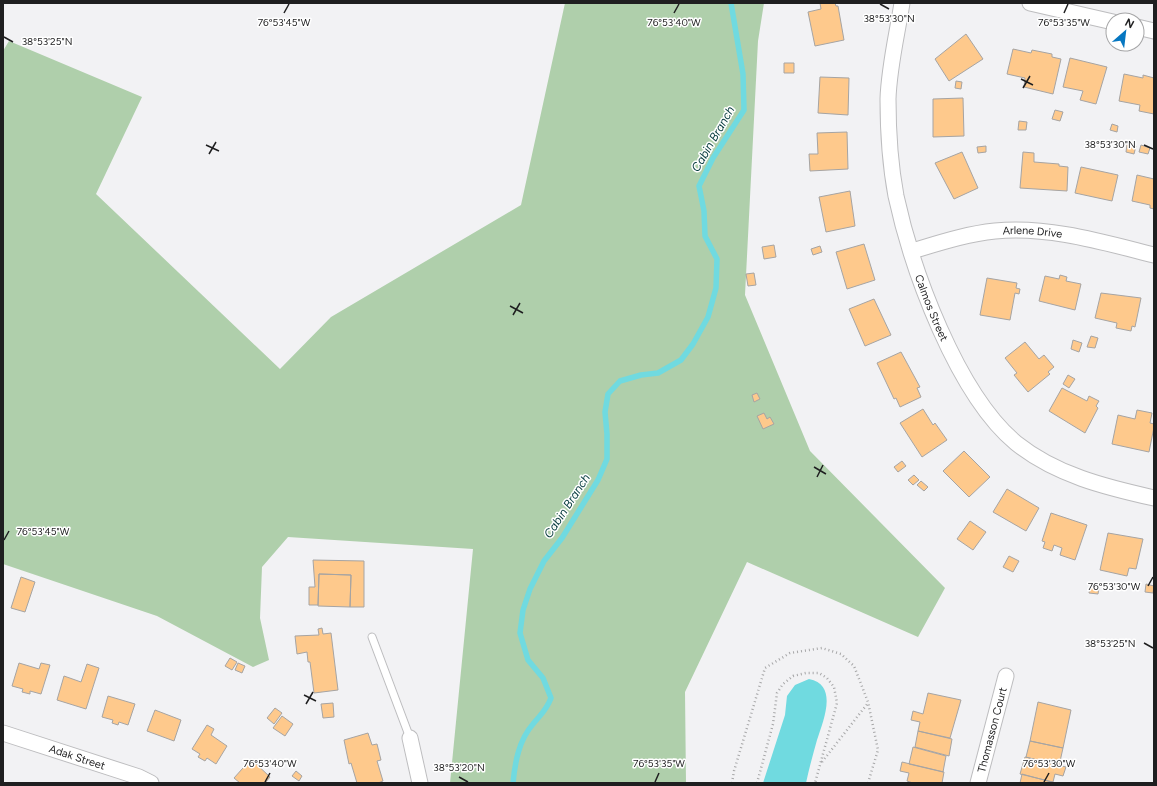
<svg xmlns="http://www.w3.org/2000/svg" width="1157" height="786" viewBox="0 0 1157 786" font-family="Figtree,sans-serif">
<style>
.green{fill:#afcfab}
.water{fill:#70dae0}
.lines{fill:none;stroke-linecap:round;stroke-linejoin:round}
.stream{stroke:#70dae0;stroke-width:5.5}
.building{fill:#fec98c;stroke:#a6a4a3}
.lane-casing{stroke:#bdbdbf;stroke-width:9}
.street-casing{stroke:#bdbdbf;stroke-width:17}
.path{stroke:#a7a7a8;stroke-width:2.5;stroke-dasharray:1 3;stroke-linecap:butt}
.lane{stroke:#fff;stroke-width:7}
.street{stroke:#fff;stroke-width:15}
.ticks{fill:none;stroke:#1f1f20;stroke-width:1.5}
.labels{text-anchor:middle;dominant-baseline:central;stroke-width:3;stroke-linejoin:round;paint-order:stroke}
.street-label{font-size:11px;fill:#1f1f20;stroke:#fff}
.water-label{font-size:12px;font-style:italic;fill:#053a3d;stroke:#fff}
.ticks-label{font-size:10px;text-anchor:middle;fill:#1f1f20;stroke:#fff;stroke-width:3;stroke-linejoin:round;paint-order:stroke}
</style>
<rect width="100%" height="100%" fill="#f2f2f4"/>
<!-- green -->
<path class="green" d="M565,3H764L758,41L745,295L810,451L945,588L918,637L747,562L685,692L686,783H450L473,549L288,537L262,567L260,618L269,660L253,667L157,616L3,564V51L9,41L142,97L96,194L280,369L331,317L521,205Z"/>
<!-- water -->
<path class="water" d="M809,679C839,685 823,721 817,740C813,754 809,769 806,783H763L785,715L787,696L795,685Z"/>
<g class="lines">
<!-- stream -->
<path class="stream" d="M513,783C515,762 519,740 533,724C541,714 546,711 551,698L543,678L528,660L520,633L523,610L530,589L544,561L562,538L598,480L607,459V434L605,412L608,394L620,381L641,375L658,373L681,360L693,344L708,317L716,288L717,259L705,236L704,211L699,186L713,158L744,110L743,74L731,3"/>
</g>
<!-- building -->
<path class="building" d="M820,3H835L836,6H838L844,40L815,46L808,12L821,9Z
M966,34L983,59L949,81L935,59Z
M1013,49L1031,53L1032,50L1052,54V57L1061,59L1053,94L1024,87L1025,78L1007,74Z
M1070,58L1107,67L1096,104L1080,100L1083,91L1063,87Z
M784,63H794V73H784Z
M1124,74L1143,78V75L1154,78V114L1139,111L1140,105L1119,101Z
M820,77L849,78L848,115L818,113Z
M956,81L962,82L961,89L955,88Z
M963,98L964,136L933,137V99Z
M1055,110L1063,112L1060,121L1052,119Z
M1019,121L1027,122L1026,130H1018Z
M1112,124L1118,126L1117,132L1110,130Z
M847,132L848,169L810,171L809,154H818L817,133Z
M1127,144L1136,146L1134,154L1126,152Z
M1141,145L1150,148L1148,154L1139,152Z
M986,146V152L978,153L977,147Z
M962,152L978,188L954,199L935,163Z
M1023,152L1034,153V162L1059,164V166L1068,167L1067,191L1020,188Z
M1081,167L1118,175L1112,201L1075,193Z
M1137,175L1154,179V209L1150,208V205L1132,201Z
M850,191L855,226L826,232L819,197Z
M864,244L875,280L847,289L836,252Z
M774,245L776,257L764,259L762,247Z
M820,246L822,252L813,255L811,249Z
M754,273L756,285L748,286L746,274Z
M1060,275L1067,277L1066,281L1081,284L1075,310L1039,301L1045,276L1059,279Z
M987,278L1017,283L1016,288L1020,289L1019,294L1015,293L1010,320L980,315Z
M1101,293L1141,298L1135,327L1132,326L1131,331L1116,328L1117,323L1095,318Z
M874,299L891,335L865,346L849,309Z
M1091,336L1098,338L1095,348L1087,347Z
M1073,340L1082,343L1079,352L1071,349Z
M1025,342L1039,359L1044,355L1054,367L1048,372L1050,374L1028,392L1014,375L1017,373L1005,358Z
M901,352L920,387L917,388L921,397L900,407L896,398L894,399L877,363Z
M1068,375L1075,379L1069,388L1063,384Z
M1062,388L1087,401L1089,396L1099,401L1096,406L1098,408L1085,433L1049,411Z
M757,393L760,399L754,402L752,395Z
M923,409L933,425L935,423L947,440L922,457L900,423Z
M1137,410L1152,413L1150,423L1154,424V427L1149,452L1112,444L1118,415L1135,419Z
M764,413L767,419L770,417L774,424L763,429L757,416Z
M964,451L990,477L969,497L943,471Z
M902,461L906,466L898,472L894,467Z
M914,475L919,480L913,485L908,480Z
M921,481L928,487L924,491L917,485Z
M1007,489L1039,508L1026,531L993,512Z
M1051,513L1087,525L1075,560L1060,555L1062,548L1054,545L1052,551L1043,548L1045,542L1042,541Z
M970,521L986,532L973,550L957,539Z
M1108,533L1143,539L1136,569L1129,568L1127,576L1100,570Z
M1009,556L1019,561L1013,572L1003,567Z
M313,560L364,561V607H350L351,575L319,574L318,605H309V587H315Z
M319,574L351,575L350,607L318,606Z
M21,577L35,582L25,612L11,608Z
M1146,584L1154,586L1153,593L1145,592Z
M1090,586L1099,588L1098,594L1089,593Z
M322,628L323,634L331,633L338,690L314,693L310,662H308L307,652L297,654L295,636L319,635L318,629Z
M230,658L237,662L232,670L225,666Z
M19,663L39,669L41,663L50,665L41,694L30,691V694L22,692L23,689L12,686Z
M238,663L245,666L242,673L235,670Z
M87,664L99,668L86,709L57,700L64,676L81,682Z
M928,693L961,700L950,738L918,731L920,722L911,720L913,711L923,714Z
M108,696L135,704L128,725L119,722L118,725L112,723L113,720L102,717Z
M1038,702L1071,710L1063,748L1030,741Z
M333,703L334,717L323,718L321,704Z
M275,708L282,713L274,724L267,718Z
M155,710L181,720L174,741L147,731Z
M282,716L293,724L285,736L273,728Z
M207,725L214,729L211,735L227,746L216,764L207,758L205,761L198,757L200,754L192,749Z
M918,731L952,739L949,756L915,747Z
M368,733L372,745L377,744L381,760L377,761L383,781L378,783H357L351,763L349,764L344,740Z
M1030,741L1063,748L1059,766L1026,757Z
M913,747L946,756L943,772L909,764Z
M1025,757L1066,767L1063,776L1055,774L1053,782L1020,774Z
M251,759L270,777L265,783H240L234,778Z
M902,762L944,772L942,783H913L907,781L909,773L900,771Z
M296,771L302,776L299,781L292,776Z
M1022,774L1055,783H1020Z"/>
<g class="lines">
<defs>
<path id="lane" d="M372,637L410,738"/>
<g id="street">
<path id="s1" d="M902,3C897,35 889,67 888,99C888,131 890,164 896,196C912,270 957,394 1016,443C1056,475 1105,487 1154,498"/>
<path d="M1030,3L1113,22"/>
<path d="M1137,27L1154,31"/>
<path id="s2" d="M912,251C939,243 966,234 995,231C1049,226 1102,242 1154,255"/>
<path id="s3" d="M3,733L139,777L151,783"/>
<path d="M410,738L420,783"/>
<path id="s4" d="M978,783L1006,676"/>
</g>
</defs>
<!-- lane casing -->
<use href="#lane" class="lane-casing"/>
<!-- street casing -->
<use href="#street" class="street-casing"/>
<!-- path -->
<path class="path" d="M822,762L868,703
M732,783L734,771L765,668L790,653L822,648L841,654L854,666L868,702L878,750L868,783
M757,783L773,724L777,693L783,684L793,676L806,673H819L827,678L834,687L837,703L815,783"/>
<!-- lane -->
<use href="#lane" class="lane"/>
<!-- street -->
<use href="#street" class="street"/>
</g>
<!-- ticks -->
<path class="ticks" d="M880,4L889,9M284,13L289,4M674,13L679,4M1064,13L1068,4M4,37L13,42M1021,79L1033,85M1023,88L1030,76M206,145L219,151M1144,145L1153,149M209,154L216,142M510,306L523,313M513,315L520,303M814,467L826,474M817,477L823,465M4,540L9,531M1148,586L1153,577M1144,643L1153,648M304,695L316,701M306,704L313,692M459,777L468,782M265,782L270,773M655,782L659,773M1044,782L1049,773"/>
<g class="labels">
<!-- street labels -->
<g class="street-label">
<text stroke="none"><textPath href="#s2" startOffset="123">Arlene Drive</textPath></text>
<text stroke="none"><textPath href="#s1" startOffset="312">Calmos Street</textPath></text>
<text stroke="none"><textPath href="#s4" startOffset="55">Thomasson Court</textPath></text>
<text stroke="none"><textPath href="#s3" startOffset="78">Adak Street</textPath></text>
</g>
<!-- water labels -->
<g class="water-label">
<text transform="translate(713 139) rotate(-60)">Cabin Branch</text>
<text transform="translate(567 506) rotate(-57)">Cabin Branch</text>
</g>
</g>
<g class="ticks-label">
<text x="889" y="22">38°53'30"N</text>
<text x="284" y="26">76°53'45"W</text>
<text x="674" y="26">76°53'40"W</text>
<text x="1064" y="26">76°53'35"W</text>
<text x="47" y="45">38°53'25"N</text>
<text x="1110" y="148">38°53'30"N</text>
<text x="43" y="535">76°53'45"W</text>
<text x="1114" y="590">76°53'30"W</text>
<text x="1110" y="647">38°53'25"N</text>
<text x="270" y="767">76°53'40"W</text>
<text x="659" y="767">76°53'35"W</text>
<text x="1049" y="767">76°53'30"W</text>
<text x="459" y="771">38°53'20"N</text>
</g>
<!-- border -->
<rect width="1157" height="786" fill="none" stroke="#1f1f20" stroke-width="8"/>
<!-- north arrow -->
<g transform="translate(1125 32) rotate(28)"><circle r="19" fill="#ffffff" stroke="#a5a5a6"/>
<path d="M0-3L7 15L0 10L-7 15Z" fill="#0677c1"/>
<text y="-6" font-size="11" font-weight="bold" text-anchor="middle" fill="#1f1f20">N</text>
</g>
</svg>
